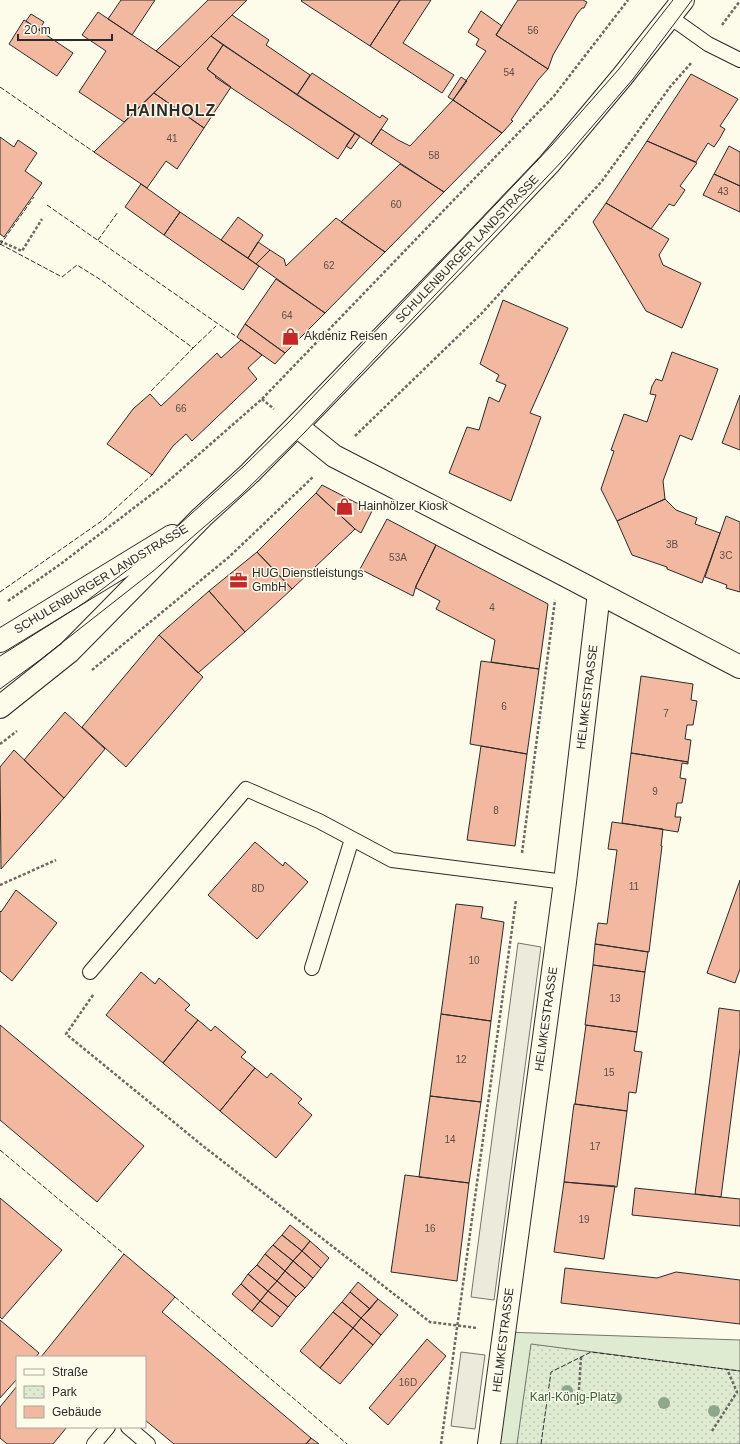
<svg xmlns="http://www.w3.org/2000/svg" width="740" height="1444" viewBox="0 0 740 1444" font-family="Arial,sans-serif">
<style>
.grass{fill:#deebd1;stroke:#74746e}
.park{fill:url(#park-dots);stroke:#74746e}
.parking{fill:#eceadb;stroke:#74746e}
.building{fill:#f2b8a0;stroke:#2b2b2b}
.lines{fill:none;stroke-linecap:round;stroke-linejoin:round}
.lane-casing{stroke:#2b2b2b;stroke-width:16}
.street-casing{stroke:#2b2b2b;stroke-width:24}
.secondary-casing{stroke:#2b2b2b;stroke-width:24}
.path{stroke:#6a6964;stroke-width:2.5;stroke-dasharray:3 2;stroke-linecap:butt}
.lane{stroke:#fdfbea;stroke-width:14}
.street{stroke:#fdfbea;stroke-width:22}
.secondary{stroke:#fdfbea;stroke-width:22}
.tram{stroke:#2b2b2b;stroke-width:1}
.fence{stroke:#2b2b2b;stroke-width:1;stroke-dasharray:5 2;stroke-linecap:butt}
.tree{fill:#8ea78a}
.labels{text-anchor:middle;dominant-baseline:central;stroke-width:3;stroke-linejoin:round;paint-order:stroke}
.number-label{font-size:10px;fill:#5d4e48}
.street-label{font-size:12px;fill:#2b2b2b;stroke:#fdfbea}
.poi-label{font-size:12px;fill:#2b2b2b;stroke:#fdfbea;text-anchor:start}
.park-label{font-size:12px;fill:#34623c;stroke:#fdfbea}
.district-label{font-size:16px;font-weight:bold;letter-spacing:1px;fill:#2b2b2b;stroke:#fdfbea}
</style>
<defs>
<pattern id="park-dots" width="8" height="8" patternUnits="userSpaceOnUse"><rect width="8" height="8" fill="#deebd1"/><path d="M2 2h.1M6 6h.1" fill="none" stroke="#bfcab4" stroke-width="1.8" stroke-linecap="round"/></pattern>
</defs>
<rect width="100%" height="100%" fill="#fdfbea"/>
<!-- grass -->
<path class="grass" d="M504,1332L740,1340V1444H499Z"/>
<!-- park -->
<path class="park" d="M531,1344L740,1371V1444H517Z"/>
<!-- parking -->
<path class="parking" d="M518,943L541,947L494,1300L471,1297Z
M461,1352L485,1355L475,1429L451,1426Z"/>
<!-- building -->
<path class="building" d="M121,0H155L132,35L108,19Z
M208,0H247L180,67L156,51Z
M302,0H400L370,46L301,1Z
M400,0H431L403,43L454,75L442,93L370,46Z
M518,0H583L587,2L584,8H582L577,14L553,55L548,69L496,35Z
M481,11L502,26L496,35L548,69L538,80L511,120L513,121L502,133L453,100L486,51L476,45L479,39L468,32Z
M98,12L180,67L124,122L79,92L106,51L82,35Z
M31,14L44,22L39,30L26,21Z
M232,15L269,40L266,45L310,75L297,95L211,36Z
M24,20L73,53L57,76L9,44Z
M211,36L223,45L207,69L231,87L204,128L154,93Z
M223,45L355,133L338,159L215,77L216,76L207,69Z
M312,73L380,118L382,115L388,119L371,144L297,95Z
M691,74L738,99L720,126L725,129L720,138L714,147L708,143L696,162L647,141Z
M461,77L467,81L453,100L448,97Z
M154,93L204,128L177,169L166,161L147,188L94,152Z
M453,100L502,133L444,192L371,144L381,129L398,140L410,146Z
M355,133L360,136L351,149L346,146Z
M0,137L14,147L18,140L37,153L25,171L42,183L4,237L0,234Z
M647,141L697,163L680,186L685,190L679,199L674,206L669,204L651,229L606,203Z
M729,146L740,152V186L714,174Z
M400,164L444,192L385,252L341,222Z
M714,174L740,186V212L703,195Z
M141,184L180,212L164,235L125,207Z
M606,203L669,239L659,255L663,265L701,283L682,328L646,311L593,222Z
M180,212L259,266L243,290L164,235Z
M238,217L263,235L248,258L221,240Z
M336,218L385,252L325,313L256,264L270,250L284,259L286,266Z
M258,242L270,250L256,264L248,258Z
M276,279L325,313L285,353L245,324Z
M503,300L568,328L530,413L541,417L511,501L449,473L467,427L479,430L489,397L499,402L506,385L496,381L499,375L480,364Z
M245,324L268,341L285,353L275,364L241,340L237,337Z
M241,340L262,355L248,368L257,379L192,441L186,434L173,446L152,475L107,444L133,409L150,394L161,406L217,353L221,358Z
M672,352L718,369L692,440L680,435L663,481L665,499L617,521L601,489L614,451L611,450L624,414L647,422L656,395L650,394L652,386L656,379L662,381Z
M740,395V450L722,443Z
M322,485L372,511L361,533L355,529L316,493Z
M316,493L355,529L292,589L257,552Z
M665,499L676,510L697,518L695,524L720,533L702,583L667,569V567L632,555L617,521Z
M726,516L740,522V592L726,588L727,585L705,577Z
M387,519L436,545L416,586L413,596L360,569Z
M436,545L548,604L539,669L491,662L495,640L436,609L440,601L416,588V586Z
M257,552L292,589L245,632L209,591Z
M209,591L245,632L198,673L159,635Z
M159,635L203,677L126,767L82,727Z
M481,661L539,669L527,754L470,744Z
M641,676L693,684L691,700L697,701L693,725H687L685,739L691,740L688,762L631,753Z
M65,712L105,749L64,798L24,760Z
M481,746L527,754L515,846L467,840Z
M14,750L64,798L1,869L0,767Z
M631,753L688,762V764L682,763L680,778L686,779L682,803H677L675,817H681L678,832L622,823Z
M612,822L663,829L661,846H662L649,952L595,944L598,923L607,924L617,850L608,849Z
M255,842L283,866L285,862L308,882L257,939L208,895Z
M740,880V969L735,983L707,973Z
M16,890L57,923L12,981L0,971V911L1,912Z
M456,904L483,907L481,918L504,922L491,1021L441,1014Z
M595,944L648,952L645,972L593,965Z
M593,965L645,972L637,1032L585,1025Z
M141,972L155,984L159,978L190,1005L185,1010L198,1020L163,1063L106,1015Z
M719,1008L740,1011V1048L721,1197L695,1194Z
M441,1014L491,1021L481,1102L430,1096Z
M198,1020L211,1031L215,1026L246,1052L241,1057L255,1068L220,1111L163,1063Z
M0,1025L144,1146L97,1202L0,1120Z
M586,1025L637,1032L634,1051L642,1052L636,1093L629,1092L627,1111L575,1104Z
M255,1068L267,1078L271,1073L302,1099L298,1103L312,1115L276,1158L220,1111Z
M430,1096L481,1102L469,1183L419,1177Z
M574,1104L627,1111L617,1187L564,1182Z
M405,1175L469,1183L457,1281L391,1272Z
M564,1182L615,1186L604,1259L554,1252Z
M635,1188L740,1199V1226L632,1215Z
M0,1198L62,1250L2,1319L0,1317Z
M290,1225L310,1241L302,1251L282,1235Z
M282,1235L302,1251L293,1261L273,1245Z
M310,1241L329,1258L321,1268L302,1251Z
M273,1245L293,1261L285,1271L265,1254Z
M302,1251L321,1268L313,1278L293,1261Z
M124,1254L175,1297L162,1312L311,1438L306,1444H174L145,1420V1357H41Z
M265,1254L285,1271L277,1281L257,1265Z
M293,1261L313,1278L305,1288L285,1271Z
M257,1265L277,1281L268,1291L248,1274Z
M565,1268L657,1278L676,1272L740,1280V1324L561,1303Z
M285,1271L305,1288L296,1297L277,1281Z
M248,1274L268,1291L260,1301L241,1284Z
M277,1281L296,1297L288,1307L268,1291Z
M358,1282L378,1299L370,1309L350,1292Z
M241,1284L260,1301L252,1311L232,1294Z
M268,1291L288,1307L280,1317L260,1301Z
M350,1292L370,1309L361,1318L342,1302Z
M378,1299L398,1315L381,1335L361,1318Z
M260,1301L280,1317L272,1327L252,1311Z
M342,1302L361,1318L353,1328L333,1312Z
M333,1312L353,1328L320,1368L300,1351Z
M361,1318L381,1335L373,1345L353,1328Z
M0,1320L39,1353L36,1357H17V1379L0,1398Z
M353,1328L373,1345L340,1384L320,1368Z
M427,1339L446,1356L388,1425L369,1408Z
M17,1386V1427H67L53,1444H7L0,1438V1407Z
M311,1438L319,1444H306Z"/>
<g class="lines">
<defs>
<path id="lane" d="M670,17L708,44L740,60
M312,968L352,839
M90,972L246,789L319,821L392,860L565,882
M128,1427L148,1444
M94,1444L108,1427"/>
<path id="street" d="M297,426L334,456L559,572L740,667
M489,1444L565,882L599,593"/>
<path id="secondary" d="M0,641L172,536
M0,707L69,652L202,517L250,473L312,410L470,247L549,164L622,77L683,0"/>
</defs>
<!-- lane casing -->
<use href="#lane" class="lane-casing"/>
<!-- street casing -->
<use href="#street" class="street-casing"/>
<!-- secondary casing -->
<use href="#secondary" class="secondary-casing"/>
<!-- path -->
<path class="path" d="M722,25L740,1
M0,241L22,251L42,219
M262,399L274,409
M355,436L481,314L602,181L670,87L692,62
M8,601L62,563L165,484L262,399L554,96L628,0
M92,670L229,557L314,476
M0,744L17,731
M522,853L555,600
M0,885L56,860
M93,995L66,1034L203,1146L430,1322L477,1328
M578,1405L581,1357
M712,1431L737,1392L727,1369
M441,1444L516,900"/>
<!-- lane -->
<use href="#lane" class="lane"/>
<!-- street -->
<use href="#street" class="street"/>
<!-- secondary -->
<use href="#secondary" class="secondary"/>
<!-- tram -->
<path class="tram" d="M0,656L84,603L138,562L244,466L290,421L552,145L619,69L673,0
M0,689L40,660L152,572L241,495L304,433L565,158L633,79L692,0"/>
<!-- fence -->
<path class="fence" d="M0,87L94,152
M47,205L237,337
M98,240L118,212
M0,244L62,277L77,265L101,280L193,348L151,391
M0,245L34,197
M193,348L216,326
M0,592L103,520L152,475
M0,1150L124,1254
M175,1297L347,1444
M541,1444L551,1372L591,1352L740,1371"/>
</g>
<!-- trees -->
<g class="tree">
<circle cx="567" cy="1391" r="6"/>
<circle cx="616" cy="1398" r="6"/>
<circle cx="664" cy="1403" r="6"/>
<circle cx="714" cy="1411" r="6"/>
</g>
<!-- icons -->
<defs>
<symbol id="shop-bare" viewBox="-9 -9 18 18"><path d="M-5-2.5h2.3a2.7 3.5 0 0 1 5.4 0H5L5.5 6h-11ZM-1.5-2.5h3a1.5 2.3 0 0 0-3 0Z" fill="#c62828" stroke="#fdfbea" stroke-width="2.5" paint-order="stroke"/></symbol>
<symbol id="office-bare" viewBox="-9 -9 18 18"><path d="M-6-3h4V-5.5h4V-3h4V5H-6ZM-1-4.5V-3h2v-1.5ZM-6 0V1H6V0Z" fill="#c62828" stroke="#fdfbea" stroke-width="2.5" paint-order="stroke"/></symbol>
</defs>
<g fill-rule="evenodd">
<use href="#shop-bare" x="278" y="324" width="25" height="25"/>
<use href="#shop-bare" x="332" y="494" width="25" height="25"/>
<use href="#office-bare" x="226" y="568" width="25" height="25"/>
</g>
<g class="labels">
<!-- number labels -->
<g class="number-label">
<text x="533" y="30">56</text>
<text x="509" y="72">54</text>
<text x="172" y="138">41</text>
<text x="434" y="155">58</text>
<text x="723" y="191">43</text>
<text x="396" y="204">60</text>
<text x="329" y="265">62</text>
<text x="287" y="315">64</text>
<text x="181" y="408">66</text>
<text x="672" y="544">3B</text>
<text x="726" y="555">3C</text>
<text x="398" y="557">53A</text>
<text x="492" y="607">4</text>
<text x="504" y="706">6</text>
<text x="666" y="713">7</text>
<text x="655" y="791">9</text>
<text x="496" y="810">8</text>
<text x="634" y="886">11</text>
<text x="258" y="888">8D</text>
<text x="474" y="960">10</text>
<text x="615" y="998">13</text>
<text x="461" y="1059">12</text>
<text x="609" y="1072">15</text>
<text x="450" y="1139">14</text>
<text x="595" y="1146">17</text>
<text x="584" y="1219">19</text>
<text x="430" y="1228">16</text>
<text x="408" y="1382">16D</text>
</g>
<!-- street labels -->
<g class="street-label">
<text transform="translate(467 249) rotate(-46)">SCHULENBURGER LANDSTRASSE</text>
<text transform="translate(101 579) rotate(-31)">SCHULENBURGER LANDSTRASSE</text>
<text transform="translate(587 697) rotate(-83)">HELMKESTRASSE</text>
<text transform="translate(546 1019) rotate(-82)">HELMKESTRASSE</text>
<text transform="translate(503 1340) rotate(-83)">HELMKESTRASSE</text>
</g>
<!-- poi labels -->
<g class="poi-label">
<text x="304" y="336">Akdeniz Reisen</text>
<text x="358" y="506">Hainhölzer Kiosk</text>
<text x="252" y="573">HUG Dienstleistungs<tspan x="252" dy="14">GmbH</tspan></text>
</g>
<!-- park labels -->
<g class="park-label">
<text x="573" y="1397">Karl-König-Platz</text>
</g>
<!-- district labels -->
<g class="district-label">
<text x="171" y="110">HAINHOLZ</text>
</g>
</g>
<!-- legend -->
<rect x="16" y="1356" width="130" height="72" fill="#fdfbea" stroke="#a9a89e"/>
<rect x="24" y="1369" width="20" height="6" fill="#fdfbea" stroke="#a9a89e"/>
<text x="52" y="1376" font-size="12" fill="#2b2b2b">Straße</text>
<rect x="24" y="1386" width="20" height="12" fill="url(#park-dots)" stroke="#a9a89e"/>
<text x="52" y="1396" font-size="12" fill="#2b2b2b">Park</text>
<rect x="24" y="1406" width="20" height="12" fill="#f2b8a0" stroke="#a9a89e"/>
<text x="52" y="1416" font-size="12" fill="#2b2b2b">Gebäude</text>
<!-- scale -->
<path d="M18 34v6h94v-6" fill="none" stroke="#2b2b2b" stroke-width="2"/>
<text x="24" y="34" font-size="12" fill="#2b2b2b" stroke="#fdfbea" stroke-width="3" paint-order="stroke">20 m</text>
</svg>
